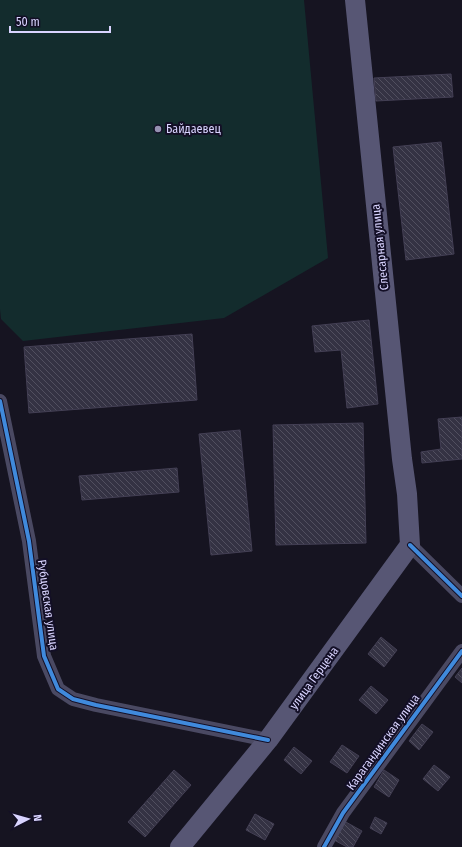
<svg xmlns="http://www.w3.org/2000/svg" width="462" height="847" viewBox="0 0 462 847" font-family="'Fira Sans Condensed',sans-serif">
<style>
.garden{fill:#132c2d}
.building{fill:url(#building-back-hatch);stroke:#433f54}
.lines{fill:none;stroke-linecap:round;stroke-linejoin:round}
.minor{stroke:#4a4962;stroke-width:14}
.secondary{stroke:#575674;stroke-width:20}
.cycleway-casing{stroke:#130f26;stroke-width:6}
.cycleway{stroke:#408adc;stroke-width:4}
.poi-dot{fill:#9591b1;stroke:#130f26;stroke-width:1.5}
.labels{text-anchor:middle;dominant-baseline:central;stroke-width:4;stroke-linejoin:round;paint-order:stroke}
.poi-label{font-size:12px;fill:#d9d4ff;stroke:#130f26;text-anchor:start}
.street-label{font-size:12px;fill:#d9d4ff;stroke:#130f26}
</style>
<defs>
<pattern id="building-back-hatch" width="6" height="6" patternUnits="userSpaceOnUse"><rect width="6" height="6" fill="#343243"/><path d="M-1 5l2 2M0 0l6 6M5-1l2 2" fill="none" stroke="#514f5f"/></pattern>
</defs>
<rect width="100%" height="100%" fill="#161421"/>
<!-- garden -->
<path class="garden" d="M0,0H304L328,258L224,318L23,341L1,319L0,309Z"/>
<!-- building -->
<path class="building" d="M451,74L453,97L376,101L374,78Z
M441,142L454,254L406,260L393,147Z
M369,320L378,404L347,408L341,350L315,352L312,326Z
M192,334L197,400L29,413L24,347Z
M462,417V459L422,463L421,452L441,449L438,419Z
M363,423L366,543L276,545L273,425Z
M240,430L252,551L211,555L199,434Z
M177,468L179,492L82,500L79,476Z
M381,637L397,650L384,667L368,654Z
M462,668V683L455,677Z
M371,686L388,700L376,714L359,700Z
M422,724L433,732L419,750L409,741Z
M342,745L359,756L347,773L330,762Z
M294,747L312,761L301,774L284,760Z
M434,765L450,777L438,791L423,779Z
M174,770L191,785L145,837L128,822Z
M384,770L399,780L389,797L374,787Z
M255,814L274,824L265,840L246,830Z
M375,817L387,823L381,834L370,828Z
M344,821L362,831L353,847H347L334,840Z"/>
<g class="lines">
<!-- minor -->
<path class="minor" d="M0,401L29,541L44,656L58,689L73,699L96,705L268,740
M410,545L462,596
M324,847L343,813L462,651"/>
<!-- secondary -->
<path class="secondary" d="M180,847L268,740L410,545L407,494L402,459L355,0"/>
<defs>
<path id="cycleway" d="M0,401L29,541L44,656L58,689L73,699L96,705L268,740
M410,545L462,596
M324,847L343,813L462,651"/>
</defs>
<!-- cycleway casing -->
<use href="#cycleway" class="cycleway-casing"/>
<!-- cycleway -->
<use href="#cycleway" class="cycleway"/>
</g>
<!-- markers -->
<circle class="poi-dot" cx="158" cy="129" r="4"/>
<g class="labels">
<!-- poi labels -->
<g class="poi-label">
<text x="166" y="129">Байдаевец</text>
</g>
<!-- street labels -->
<g class="street-label">
<text transform="translate(380 247) rotate(-96)">Слесарная улица</text>
<text transform="translate(48 605) rotate(82)">Рубцовская улица</text>
<text transform="translate(314 678) rotate(-54)">улица Герцена</text>
<text transform="translate(383 742) rotate(-54)">Карагандинская улица</text>
</g>
</g>
<!-- north arrow -->
<g transform="translate(28 819) rotate(84)" stroke="#130f26" stroke-width="3" paint-order="stroke">
<path d="M0-3L7 15L0 10L-7 15Z" fill="#d9d4ff"/>
<text y="-6" font-size="11" font-weight="bold" text-anchor="middle" fill="#d9d4ff">N</text>
</g>
<!-- scale -->
<path d="M10 26v6h100v-6" fill="none" stroke="#d9d4ff" stroke-width="2"/>
<text x="16" y="26" font-size="12" fill="#d9d4ff" stroke="#130f26" stroke-width="3" paint-order="stroke">50 m</text>
</svg>
